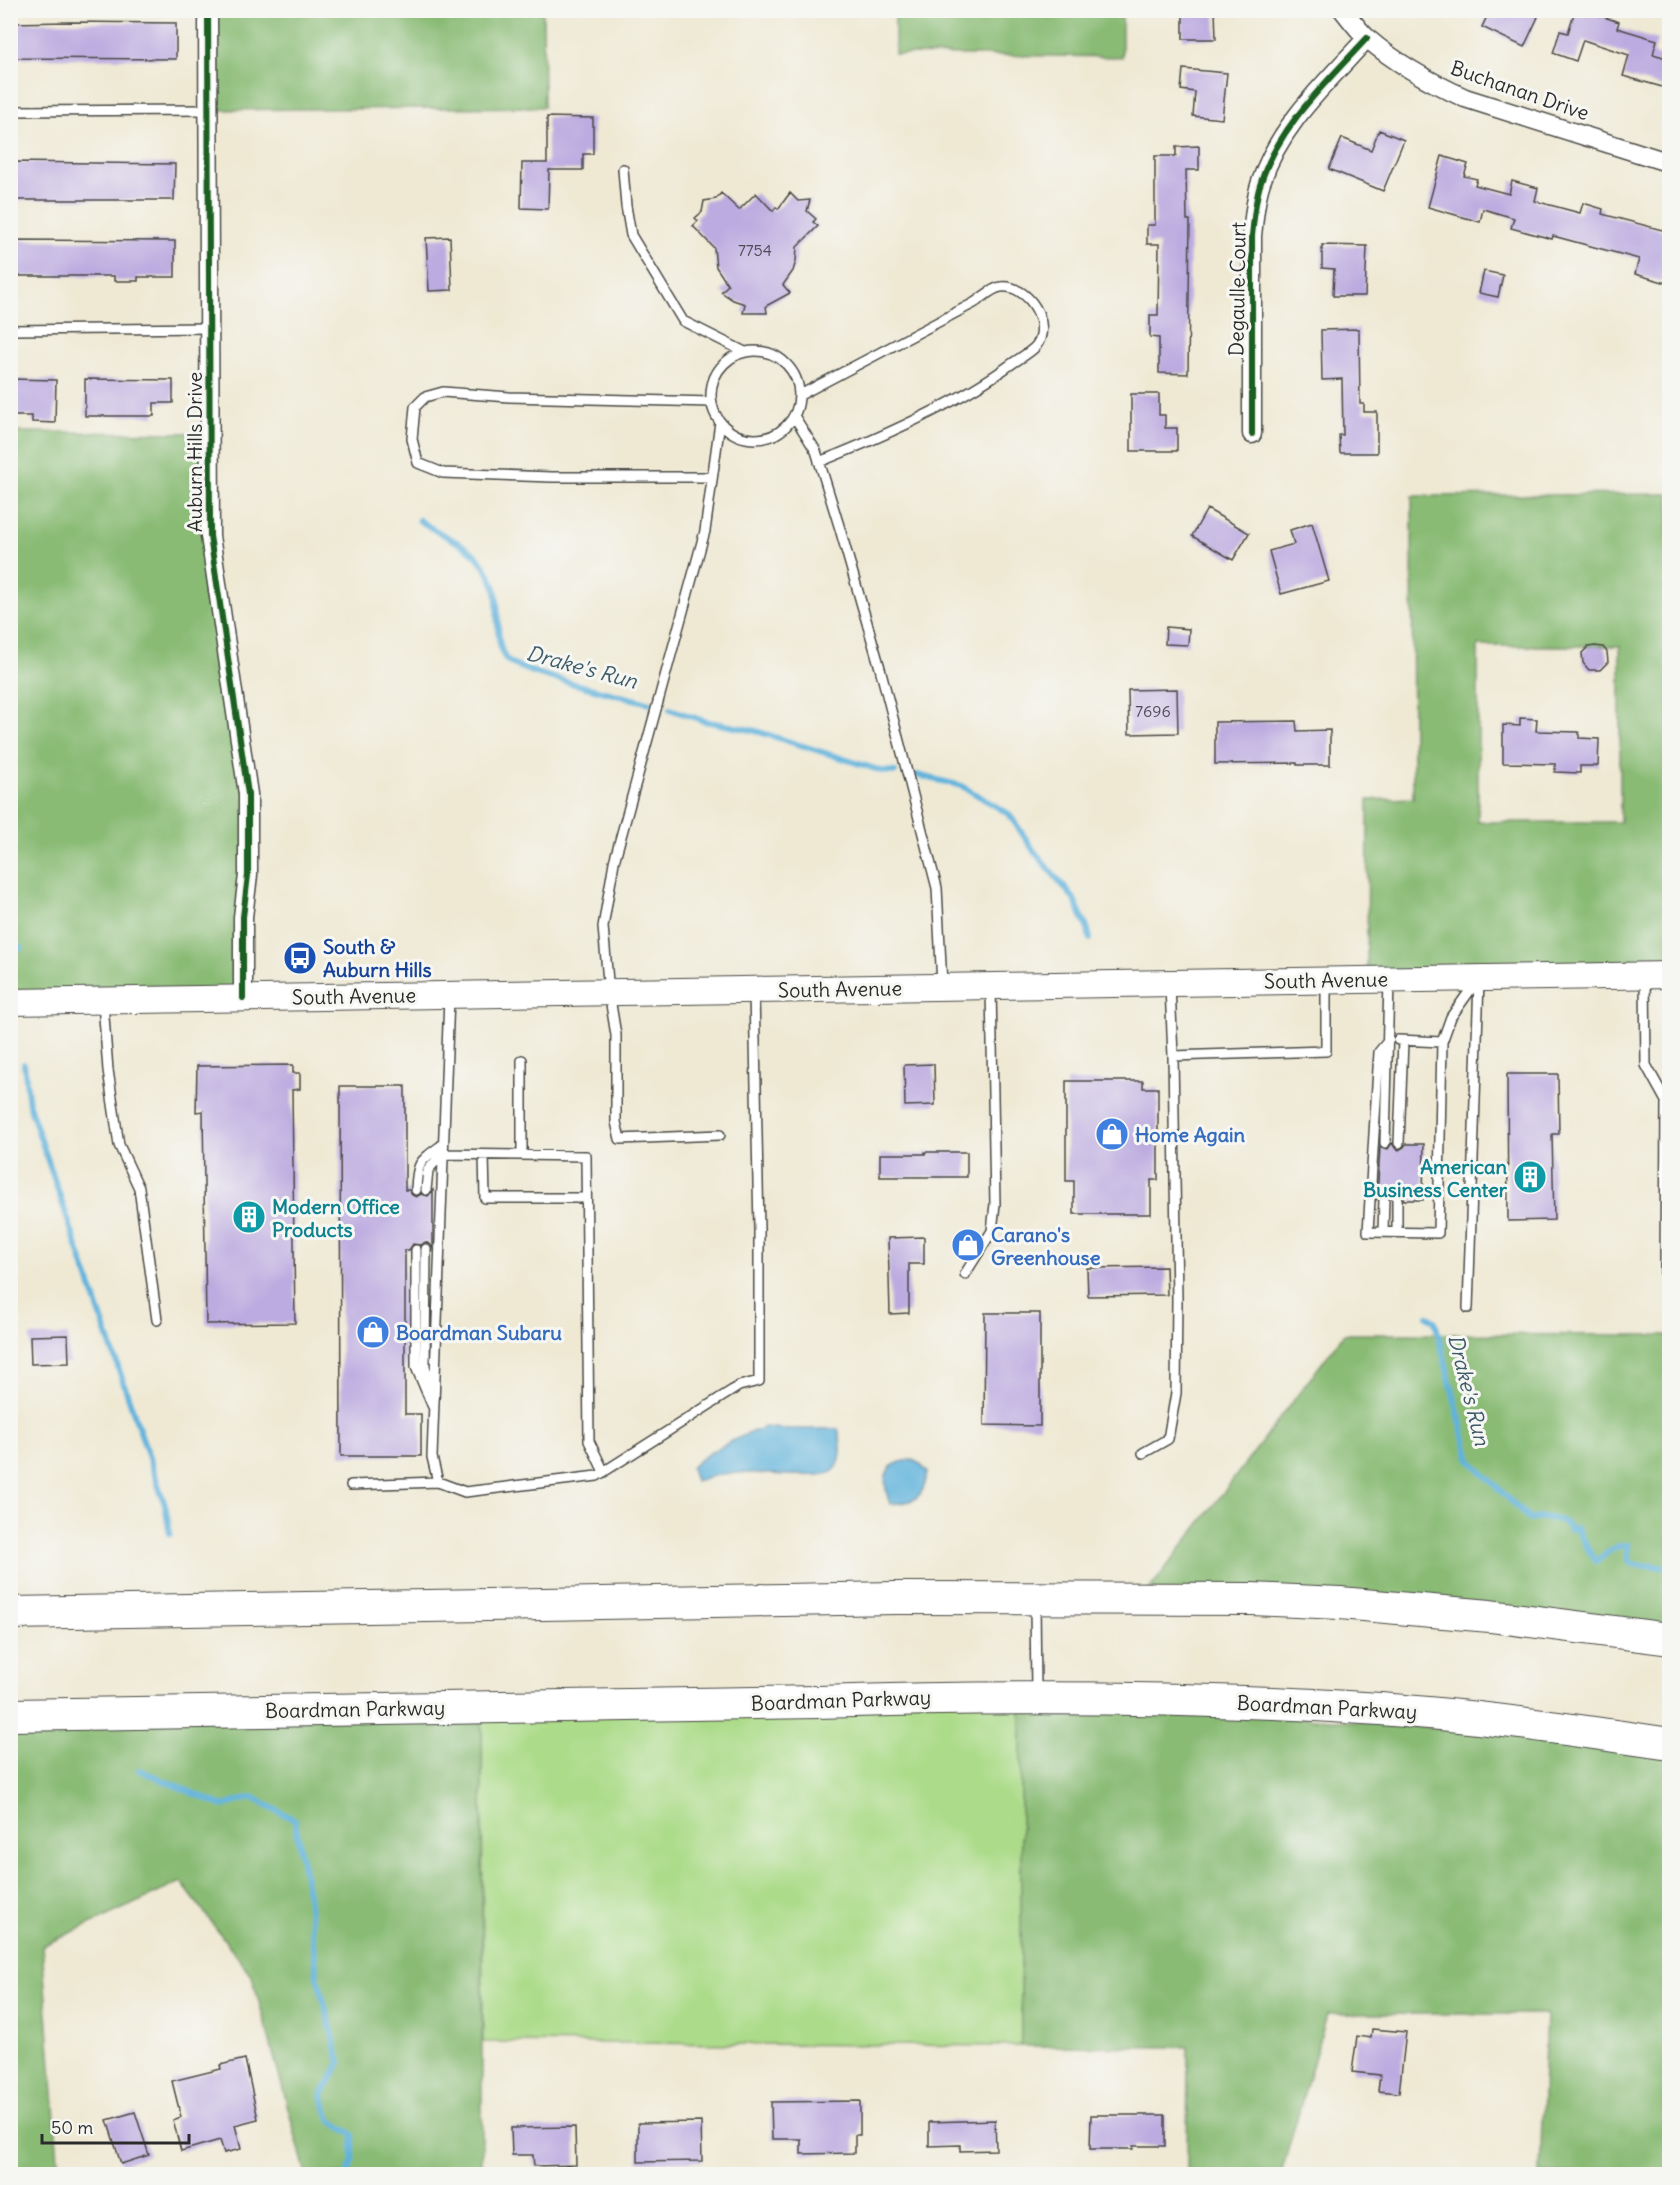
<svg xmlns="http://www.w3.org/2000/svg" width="1680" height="2185" viewBox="0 0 1680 2185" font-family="Delius,sans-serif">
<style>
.green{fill:#acdb89;stroke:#6c835a;stroke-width:1.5}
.forest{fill:#89bb75;stroke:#5a7350;stroke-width:1.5;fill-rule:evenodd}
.water{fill:#61b3dc;stroke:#466f84;stroke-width:1.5}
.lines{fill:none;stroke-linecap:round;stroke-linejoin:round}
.stream{stroke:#61b3dc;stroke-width:6}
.building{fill:#bcabe0}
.service-casing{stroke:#484844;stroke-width:12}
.minor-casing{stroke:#484844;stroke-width:21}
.secondary-casing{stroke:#484844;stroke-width:28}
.motorway-casing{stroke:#484844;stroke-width:34}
.service{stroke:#fff;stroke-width:9}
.minor{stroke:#fff;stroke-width:18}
.secondary{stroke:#fff;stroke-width:26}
.motorway{stroke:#fff;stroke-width:32}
.cycleway-casing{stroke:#f6f6f2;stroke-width:10}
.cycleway{stroke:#1b5e20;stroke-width:6}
.labels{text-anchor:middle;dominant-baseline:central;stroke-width:6;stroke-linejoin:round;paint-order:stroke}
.number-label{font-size:16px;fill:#4f4b58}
.street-label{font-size:20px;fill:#2b2b2b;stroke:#f6f6f2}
.transit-label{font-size:20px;font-weight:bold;fill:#164399;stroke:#f6f6f2;text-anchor:start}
.shop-label{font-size:20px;font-weight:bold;fill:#366cbe;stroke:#f6f6f2;text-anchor:start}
.culture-label{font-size:20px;font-weight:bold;fill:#0d838f;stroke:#f6f6f2;text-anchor:end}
.water-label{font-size:21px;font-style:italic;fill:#3e5b69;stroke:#f6f6f2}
</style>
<rect width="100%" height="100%" fill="#f6f6f2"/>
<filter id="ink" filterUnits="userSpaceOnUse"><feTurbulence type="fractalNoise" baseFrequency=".0167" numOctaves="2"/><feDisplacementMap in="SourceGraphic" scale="12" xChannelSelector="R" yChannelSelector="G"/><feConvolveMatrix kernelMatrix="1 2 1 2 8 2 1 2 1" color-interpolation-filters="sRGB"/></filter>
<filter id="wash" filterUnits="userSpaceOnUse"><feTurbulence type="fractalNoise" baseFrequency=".008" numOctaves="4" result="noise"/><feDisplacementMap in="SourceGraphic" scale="24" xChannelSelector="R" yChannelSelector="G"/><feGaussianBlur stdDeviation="1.35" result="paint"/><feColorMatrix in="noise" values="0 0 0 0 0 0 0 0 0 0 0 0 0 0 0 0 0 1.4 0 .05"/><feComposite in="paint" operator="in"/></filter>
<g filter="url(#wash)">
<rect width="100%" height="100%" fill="#efe9d4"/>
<!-- green -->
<path class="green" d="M1021,1698V2046L483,2042L482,1707Z"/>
<!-- forest -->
<path class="forest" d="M208,11H543L544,107L209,110Z
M895,11H1122V57L895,54Z
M10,432L210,433V536L248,794L243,998L11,1002Z
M1669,494V975L1367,980L1368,800L1413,798L1412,496ZM1478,646H1620V822H1478Z
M1344,1334L1669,1335V1639L1142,1599Z
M1021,1698L1669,1744V2174H1540L1546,2014H1327L1281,2174H1187L1188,2047L1021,2046Z
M482,1707V2174H306L252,1976L181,1882L42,1946L59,2174H11L10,1715Z"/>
<!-- water -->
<path class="water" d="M765,1427C788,1431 813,1428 838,1429C842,1441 844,1464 832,1472C821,1480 749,1471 731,1473C719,1474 706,1478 695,1481L691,1468C703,1453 745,1434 765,1427Z
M912,1460L919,1463L927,1472C925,1498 914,1503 890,1504C881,1479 883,1462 912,1460Z"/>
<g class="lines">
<!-- stream -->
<path class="stream" d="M419,520C437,534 466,543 480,560C486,568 494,581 496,592C499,610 495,646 506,659C515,672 627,697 649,703
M670,709L704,721L756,731L882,771L895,772
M917,775L962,786L1009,814L1034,851L1074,899L1088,930L1090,939
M10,947L21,948
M24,1064L29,1105L165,1505L170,1534
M1428,1316L1435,1322L1470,1460L1530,1520C1542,1516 1566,1517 1570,1530L1576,1528L1595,1561L1599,1560C1607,1552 1616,1544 1628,1545L1629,1548C1622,1569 1641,1565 1655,1566C1660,1566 1665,1567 1670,1567
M139,1770L223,1806L252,1797L295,1820L308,1896L317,1976L340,2063L322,2095L330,2120L353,2135V2160L348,2174"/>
</g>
<g id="blocks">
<!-- building -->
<path class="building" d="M1183,10H1215L1216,39H1183Z
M1490,10H1525L1538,17L1524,47L1482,27Z
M1575,10H1582L1619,22L1617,28L1657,40L1653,54L1670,59V78L1666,88L1623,76L1629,55L1583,40L1576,61L1553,53L1560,31L1568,33Z
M69,22L176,23V59L10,58V23Z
M1183,69L1227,73L1222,119L1193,116L1195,92L1181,90Z
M547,117L593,118V154H583V170H549L548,209L521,208L522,163H547Z
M1379,130L1404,140L1383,191L1329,169L1342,138L1371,150Z
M1199,146V170H1186L1187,220H1190L1188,374L1159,373V338L1150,337V315H1158L1159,244H1147V225H1155V156H1176V147Z
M1442,156L1468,164L1464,176L1477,179L1475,185L1509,194L1512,181L1538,188L1535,201L1580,213L1583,203L1603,209L1602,214L1670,232V284L1635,274L1639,259L1553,236L1552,239L1511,228L1514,218L1483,209L1480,222L1428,207Z
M10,162L175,164L174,200H10Z
M721,193L739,210L756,193L773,211L776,207L778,209L790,193L798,201L810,200L807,211L816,219L813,222L818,226L797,247L796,261L793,271L783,285L790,293L766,306L767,313H743L745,304L733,300L721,292L728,285L716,267L714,248L693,226L698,221L695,218L702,212L704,201L716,199Z
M450,237L452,290L429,291L426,238Z
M10,240L175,241V277H138V281H114V276H10Z
M1322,245L1367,246L1365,296H1333L1334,269L1322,268Z
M1484,271L1503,275L1498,297L1479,293Z
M1359,329L1360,404H1364V412H1377V453H1340L1339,435H1343L1342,379L1322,380L1321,330Z
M10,379L56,380L55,423L32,422V416H10Z
M85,379L173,380V403H154V416H85Z
M1131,394H1159V415H1165V428H1177V451H1131Z
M1207,509L1249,533L1233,560L1192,536Z
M1312,523L1329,581L1281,594L1269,551L1294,544L1290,530Z
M1166,627L1189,629L1188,645L1165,644Z
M1595,646L1603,647L1607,652L1608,662L1600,670H1589L1583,663L1582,653L1588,647Z
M1177,689L1178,733L1129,734L1128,690Z
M1520,718L1537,719L1536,731L1579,732V738L1599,739L1598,766H1580V773L1555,772V764L1503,763V725L1520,726Z
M1296,721L1297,731L1330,730V765H1297V763L1215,764V722Z
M934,1064L935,1105L905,1106L904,1065Z
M293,1065V1073H300V1089L292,1090L295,1323L206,1324L203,1111L196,1112L197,1066Z
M1507,1074H1558L1559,1134H1552L1554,1220L1508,1221Z
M1066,1081H1143V1088H1158V1180H1151V1214H1074V1181H1066Z
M340,1086H405V1190H409L412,1195L416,1197L421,1194L428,1196L433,1190V1249L430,1244L425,1242L421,1245L413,1244L409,1250H405V1414H421V1456H341Z
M1392,1143L1395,1148L1399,1150L1404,1147L1406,1144H1424L1423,1200H1404L1402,1195L1398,1192L1393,1194L1390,1198L1387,1193H1381L1377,1199L1380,1147L1388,1149Z
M925,1152H967V1177H880V1154H925Z
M924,1237V1264H909V1313L890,1314L888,1238Z
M1166,1267L1167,1295L1088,1296L1087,1268Z
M985,1313H1040V1426L984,1425Z
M68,1335L69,1363L31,1364L30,1336Z
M1372,2029L1406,2032L1399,2093L1378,2091L1380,2075L1352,2072L1357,2036L1371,2038Z
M245,2059L258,2119L235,2125L241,2149L224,2153L220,2140L181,2151L173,2120L181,2117L172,2081L221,2069L220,2065Z
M860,2101V2135H855V2153L801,2154V2139H772L771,2102Z
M135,2112L149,2155L121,2164L107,2120Z
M1091,2115H1165V2146H1133V2149H1090Z
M995,2120L996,2150L960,2151V2145L929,2146V2122Z
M701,2122L702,2161L638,2162V2123Z
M575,2127L576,2165L534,2166L533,2155H512L511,2128Z"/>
</g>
</g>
<g filter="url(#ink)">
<use href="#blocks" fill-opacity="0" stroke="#484844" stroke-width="1.5"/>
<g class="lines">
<defs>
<path id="service" d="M10,111L209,110
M623,169L626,206L631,235L683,321L745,352
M10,330L210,328
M711 395a44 44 0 1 1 88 0a44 44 0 1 1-88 0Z
M800,395L974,303C982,298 992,288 1001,287C1028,284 1053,324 1036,346C1030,353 1018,359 1010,365C955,405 882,437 819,462
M712,402L509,397L443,392L425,397L415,407L412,439L418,463L443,473L552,477H712
M794,416L816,451L840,529L880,668L937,888L942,985
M720,422L705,531L614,862L603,927L609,992L616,1035V1122L620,1139L720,1135
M1645,978L1646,1065L1666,1101L1665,1281
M1170,986L1173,1056L1326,1051V982
M449,997L432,1457L438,1482L465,1492L597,1476L739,1386L759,1381V1229L754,992
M103,1003L108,1070L119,1145L139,1188L157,1320
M1389,1040L1379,1052L1368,1232L1438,1233L1442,1042L1451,1017L1476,982
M1398,1040L1442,1042
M1385,1143L1389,981
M1399,1143L1403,1041
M484,1155L485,1198H586
M522,1155V1060
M416,1190C417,1162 419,1162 442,1145
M426,1190L428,1170L442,1154L586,1156L589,1441L604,1472
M1383,1232L1384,1199
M1397,1232V1199
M426,1249L425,1366L430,1388
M416,1250V1367L433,1407
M965,1274L992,1231L995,1204L991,988
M1468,1308L1479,980
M1143,1453L1168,1439L1176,1393L1177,1299L1173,1056
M351,1485L438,1482
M1035,1602L1036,1693"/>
<path id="minor" d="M208,10L210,536L248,794V875L243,917V998
M1343,10C1351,20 1359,31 1368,39C1397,64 1430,82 1465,98L1670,163
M1252,434V236C1254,218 1255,199 1261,182C1280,124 1327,82 1367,38"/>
<path id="secondary" d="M10,1002L1670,975"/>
<path id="motorway" d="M10,1613L896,1598L1252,1599L1340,1603L1490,1616L1670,1639
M10,1715L818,1702C999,1696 1182,1696 1363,1708C1466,1714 1568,1729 1670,1744"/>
</defs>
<!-- service casing -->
<use href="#service" class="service-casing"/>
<!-- minor casing -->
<use href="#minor" class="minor-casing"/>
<!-- secondary casing -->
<use href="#secondary" class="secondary-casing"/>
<!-- motorway casing -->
<use href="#motorway" class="motorway-casing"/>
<!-- service -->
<use href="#service" class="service"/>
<!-- minor -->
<use href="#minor" class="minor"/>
<!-- secondary -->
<use href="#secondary" class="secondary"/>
<!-- motorway -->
<use href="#motorway" class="motorway"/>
<defs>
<path id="cycleway" d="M208,10L210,536L248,794V875L243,917V998
M1252,434V236C1254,218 1255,199 1261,182C1280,124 1327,82 1367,38"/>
</defs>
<!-- cycleway casing -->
<use href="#cycleway" class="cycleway-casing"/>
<!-- cycleway -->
<use href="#cycleway" class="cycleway"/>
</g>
</g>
<!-- icons -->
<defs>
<symbol id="bus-disc" viewBox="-11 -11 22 22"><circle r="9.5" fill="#1a4fb4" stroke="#f6f6f2"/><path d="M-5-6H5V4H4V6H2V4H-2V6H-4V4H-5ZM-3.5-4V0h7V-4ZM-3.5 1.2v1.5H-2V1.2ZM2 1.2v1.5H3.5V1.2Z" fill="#fff"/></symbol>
<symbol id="shop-disc" viewBox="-11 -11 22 22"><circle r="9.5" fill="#3f7fe0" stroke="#f6f6f2"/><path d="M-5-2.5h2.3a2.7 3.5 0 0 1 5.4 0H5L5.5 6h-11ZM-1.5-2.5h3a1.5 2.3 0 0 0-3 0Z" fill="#fff"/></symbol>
<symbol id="building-disc" viewBox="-11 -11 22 22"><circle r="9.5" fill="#0f9aa8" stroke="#f6f6f2"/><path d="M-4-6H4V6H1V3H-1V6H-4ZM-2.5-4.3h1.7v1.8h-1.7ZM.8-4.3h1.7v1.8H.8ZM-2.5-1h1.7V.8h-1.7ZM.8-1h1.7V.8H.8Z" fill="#fff"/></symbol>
</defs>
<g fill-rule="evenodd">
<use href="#bus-disc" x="281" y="939" width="38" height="38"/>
<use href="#shop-disc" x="1093" y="1115" width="38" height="38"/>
<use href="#building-disc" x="1511" y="1158" width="38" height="38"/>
<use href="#building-disc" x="230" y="1198" width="38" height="38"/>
<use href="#shop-disc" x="949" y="1226" width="38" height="38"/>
<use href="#shop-disc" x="354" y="1313" width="38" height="38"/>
</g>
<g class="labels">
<!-- number labels -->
<g class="number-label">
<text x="755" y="250">7754</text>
<text x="1153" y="711">7696</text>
</g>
<!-- street labels -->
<g class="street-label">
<text transform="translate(1520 90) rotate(19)">Buchanan Drive</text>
<text transform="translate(1237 289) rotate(-89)">Degaulle Court</text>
<text transform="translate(194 452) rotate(-90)">Auburn Hills Drive</text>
<text transform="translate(1326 980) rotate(-1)">South Avenue</text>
<text transform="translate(840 989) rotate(-1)">South Avenue</text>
<text transform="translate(354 996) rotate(-1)">South Avenue</text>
<text transform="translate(841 1700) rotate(-2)">Boardman Parkway</text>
<text transform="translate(1327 1707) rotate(3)">Boardman Parkway</text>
<text transform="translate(355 1709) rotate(-1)">Boardman Parkway</text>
</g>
<!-- transit labels -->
<g class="transit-label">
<text x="323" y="946">South &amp;<tspan x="323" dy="23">Auburn Hills</tspan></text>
</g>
<!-- shop labels -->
<g class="shop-label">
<text x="1135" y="1134">Home Again</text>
<text x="991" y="1234">Carano's<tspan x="991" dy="23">Greenhouse</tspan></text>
<text x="396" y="1332">Boardman Subaru</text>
</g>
<!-- culture labels -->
<g class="culture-label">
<text x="1507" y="1166">American<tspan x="1507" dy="23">Business Center</tspan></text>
<text x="272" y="1206" text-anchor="start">Modern Office<tspan x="272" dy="23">Products</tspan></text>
</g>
<!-- water labels -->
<g class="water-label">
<text transform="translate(582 667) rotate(15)">Drake's Run</text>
<text transform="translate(1469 1390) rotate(76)">Drake's Run</text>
</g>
</g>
<!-- margin -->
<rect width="1680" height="2185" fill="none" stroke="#f6f6f2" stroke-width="36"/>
<!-- scale -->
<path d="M42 2134v9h147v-9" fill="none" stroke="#2b2b2b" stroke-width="3"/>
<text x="51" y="2134" font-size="18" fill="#2b2b2b" stroke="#f6f6f2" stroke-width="4.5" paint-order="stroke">50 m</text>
</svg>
